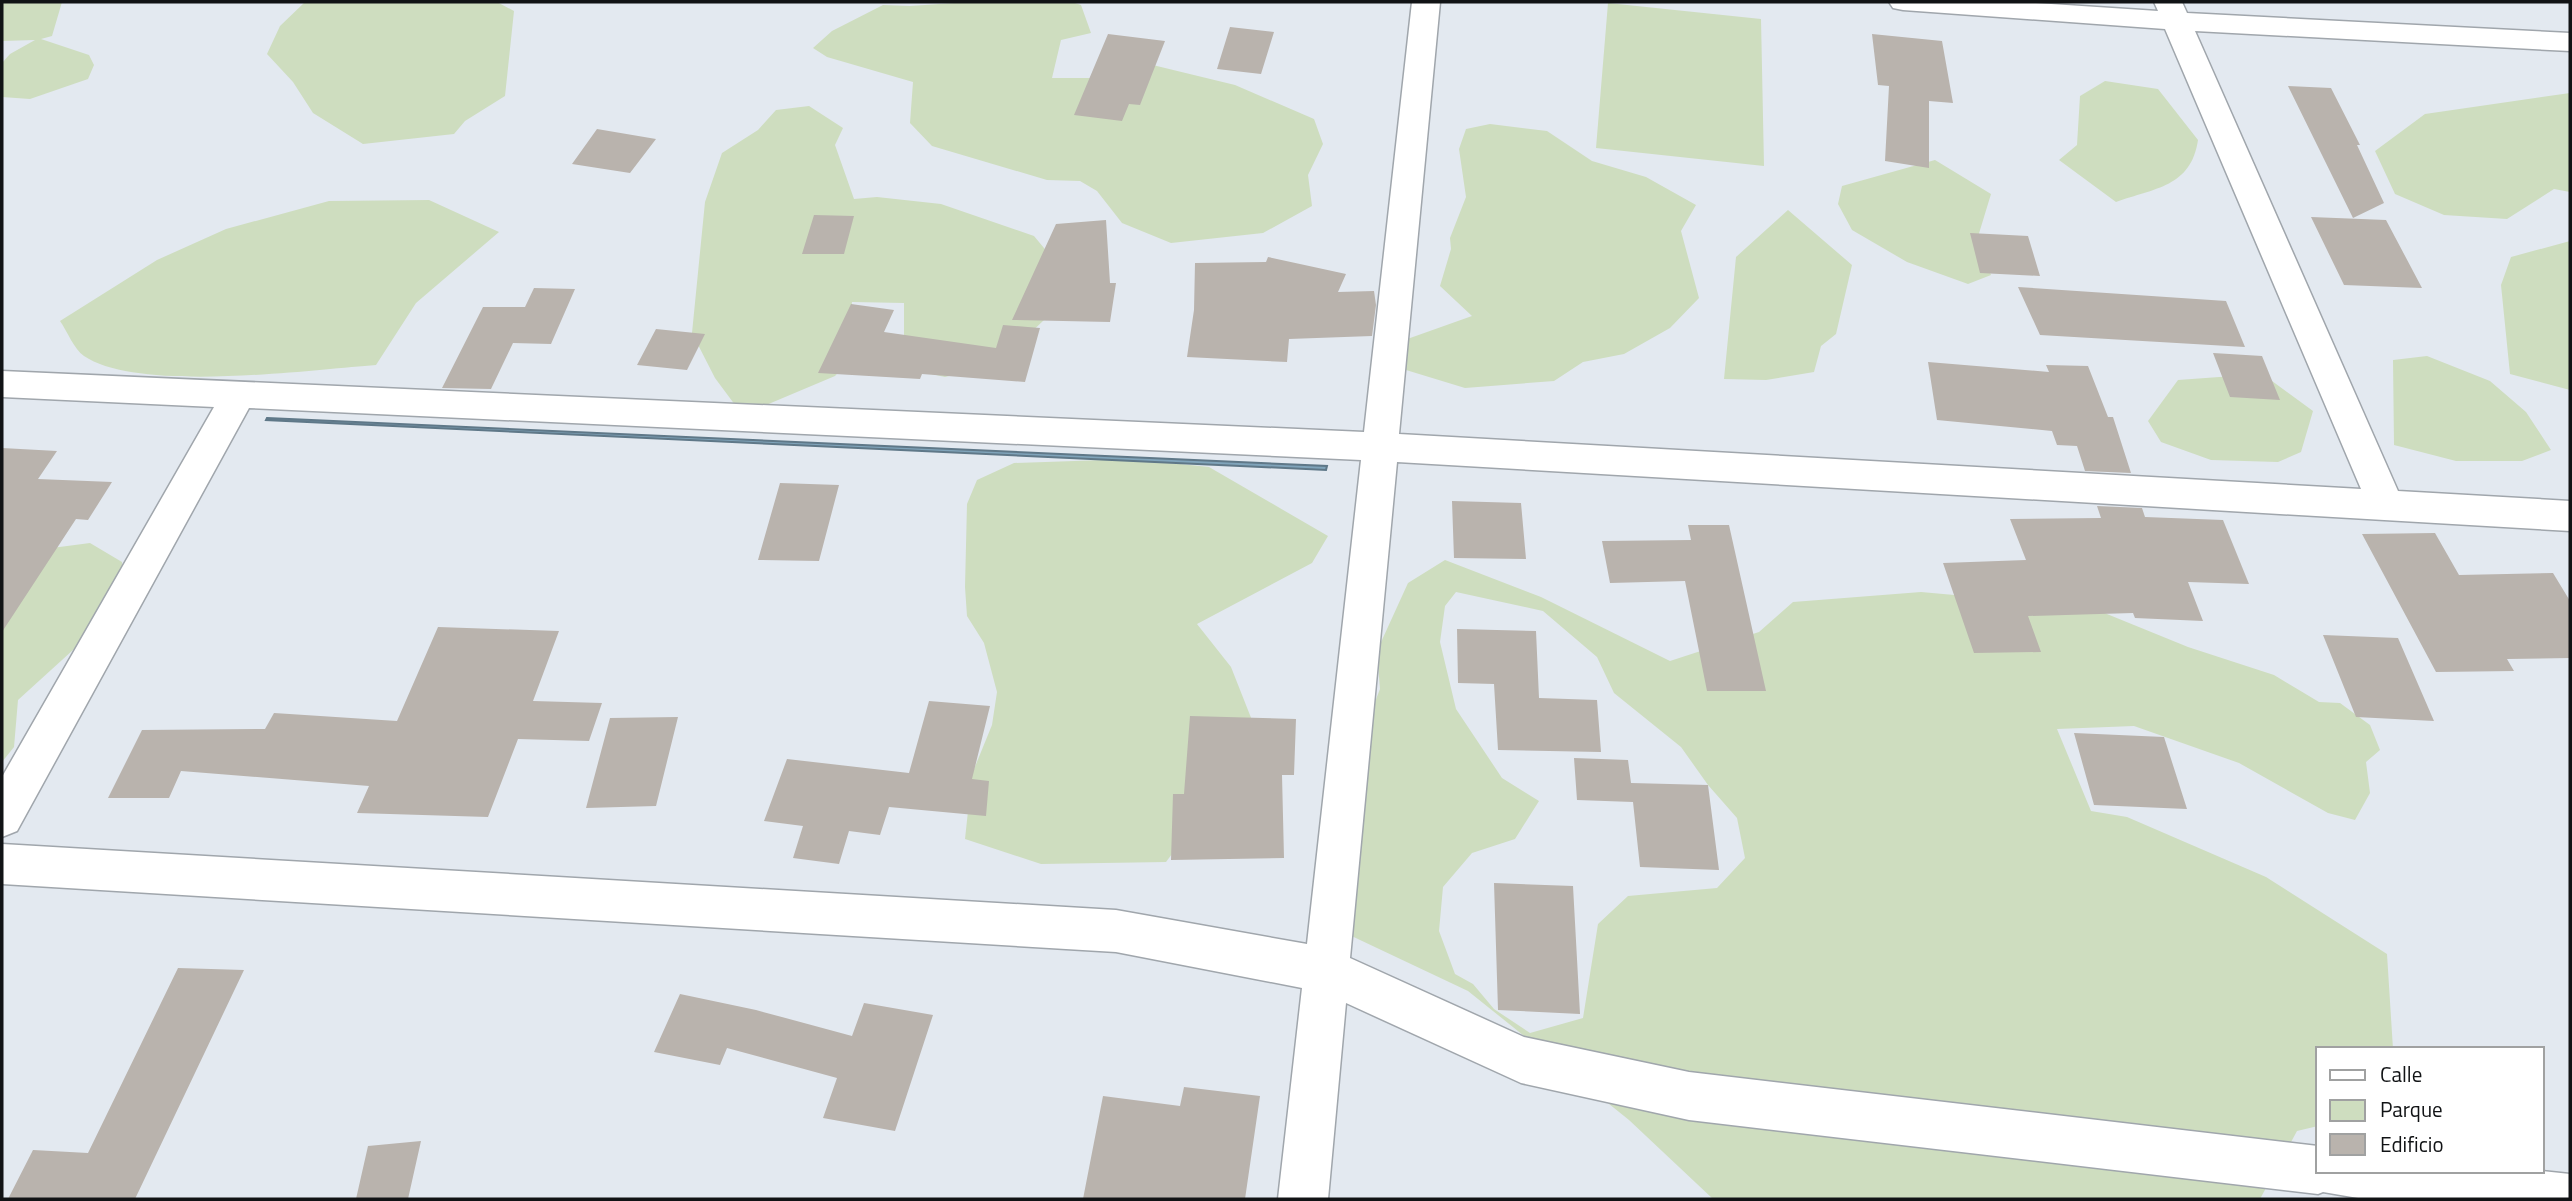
<svg xmlns="http://www.w3.org/2000/svg" width="2572" height="1201" viewBox="0 0 2572 1201" font-family="'Titillium Web',sans-serif">
	<style>
		.green { fill: #ceddbf; fill-rule: evenodd }
		.water { fill: #80a4ba; stroke: #5f7888; stroke-width: 2 }
		.building { fill: #b9b3ad }
		.lines { fill: none; stroke-linecap: round; stroke-linejoin: round }
		.minor-casing { stroke: #a0a6ac; stroke-width: 3 }
		.minor { fill: #fff; fill-rule: evenodd }
	</style>
	<rect width="100%" height="100%" fill="#e3e9f0"/>
	<path class="green" d="M 2,2 L 62,2 L 52,36 L 41,39 L 89,55 L 94,65 L 88,79 L 30,99 L 2,97 L 2,63 L 10,54 L 35,40 L 2,41 Z
		M 305,2 L 497,2 L 514,11 L 505,96 L 465,121 L 454,134 L 363,144 L 313,113 L 293,82 L 267,54 L 280,26 Z
		M 969,2 L 1072,2 L 1081,5 L 1091,33 L 1061,40 L 1052,78 L 1091,78 L 1128,59 L 1235,85 L 1314,119 L 1323,144 L 1308,175 L 1312,206 L 1263,233 L 1171,243 L 1122,223 L 1097,191 L 1080,181 L 1047,180 L 932,146 L 910,123 L 913,82 L 827,57 L 813,48 L 832,31 L 883,5 L 910,6 Z
		M 1608,3 L 1761,19 L 1764,166 L 1596,148 Z
		M 2105,81 L 2158,89 L 2198,140 C 2191,187 2155,188 2116,202 L 2059,160 L 2077,145 L 2080,96 Z
		M 2570,93 L 2570,192 L 2554,189 L 2507,219 L 2444,215 L 2395,194 L 2375,151 L 2425,114 Z
		M 809,106 L 843,128 L 835,145 L 854,199 L 877,197 L 941,204 L 1034,236 L 1054,260 L 1044,320 L 998,364 L 945,377 L 904,368 L 904,303 L 852,302 L 847,363 L 835,376 L 759,408 L 738,409 L 715,378 L 692,333 L 705,202 L 722,153 L 758,130 L 776,110 Z
		M 1490,124 L 1547,131 L 1592,161 L 1646,177 L 1696,205 L 1681,231 L 1699,298 L 1670,328 L 1624,354 L 1583,362 L 1554,381 L 1465,388 L 1406,370 L 1382,348 L 1472,316 L 1440,286 L 1451,249 L 1450,238 L 1466,197 L 1459,149 L 1466,129 Z
		M 1935,160 L 1991,194 L 1977,240 L 1991,275 L 1968,284 L 1907,262 L 1852,230 L 1838,204 L 1842,186 Z
		M 429,200 L 499,232 L 416,303 L 376,365 C 308,370 139,393 84,356 C 74,349 67,331 60,321 L 157,260 L 226,229 L 329,201 Z
		M 1788,210 L 1852,265 L 1836,334 L 1821,346 L 1814,372 L 1766,380 L 1724,379 L 1736,257 Z
		M 2570,241 L 2570,390 L 2510,374 L 2501,285 L 2511,257 Z
		M 2427,356 L 2490,381 L 2526,412 L 2551,450 L 2522,461 L 2456,461 L 2394,445 L 2393,360 Z
		M 2233,376 L 2272,381 L 2313,411 L 2301,452 L 2278,462 L 2211,460 L 2161,442 L 2148,421 L 2178,380 Z
		M 1133,459 L 1209,467 L 1328,536 L 1312,563 L 1197,624 L 1231,667 L 1259,738 L 1166,862 L 1041,864 L 965,839 L 972,774 L 992,725 L 997,692 L 984,643 L 967,616 L 965,587 L 967,504 L 977,480 L 1014,463 Z
		M 90,543 L 122,562 L 125,592 L 84,640 L 18,700 L 14,747 L 2,762 L 2,549 L 29,551 Z
		M 1445,560 L 1541,597 L 1670,661 L 1759,632 L 1793,602 L 1921,592 L 2032,602 L 2075,601 L 2188,647 L 2274,675 L 2319,702 L 2340,703 L 2370,725 L 2380,750 L 2366,762 L 2370,793 L 2355,820 L 2328,813 L 2239,763 L 2134,726 L 2057,729 L 2091,811 L 2127,817 L 2266,877 L 2387,954 L 2393,1049 L 2318,1049 L 2318,1126 L 2297,1131 L 2260,1199 L 1713,1199 L 1629,1120 L 1468,991 L 1341,931 L 1333,810 L 1380,689 L 1377,651 L 1408,583 ZM 1456,592 L 1543,611 L 1597,657 L 1614,693 L 1681,747 L 1708,785 L 1737,818 L 1745,858 L 1717,888 L 1628,896 L 1598,924 L 1583,1018 L 1530,1033 L 1494,1009 L 1473,984 L 1455,974 L 1439,931 L 1443,887 L 1472,853 L 1515,839 L 1539,801 L 1502,778 L 1456,709 L 1440,642 L 1445,606 Z"/>
	<path class="water" d="M 267,418 L 1327,466 L 1326,470 L 266,420 Z"/>
	<path class="building" d="M 1230,27 L 1274,32 L 1261,74 L 1217,69 Z
		M 1108,34 L 1165,41 L 1140,105 L 1129,104 L 1122,121 L 1074,115 Z
		M 1872,34 L 1942,41 L 1953,103 L 1929,101 L 1929,168 L 1885,161 L 1889,86 L 1878,85 Z
		M 2288,86 L 2331,88 L 2360,145 L 2357,145 L 2384,203 L 2353,218 Z
		M 597,129 L 656,139 L 630,173 L 572,164 Z
		M 814,215 L 854,216 L 844,254 L 802,254 Z
		M 2311,217 L 2386,220 L 2422,288 L 2344,285 Z
		M 1106,220 L 1110,283 L 1116,283 L 1110,322 L 1012,320 L 1056,224 Z
		M 1970,233 L 2028,236 L 2040,276 L 1980,273 Z
		M 1268,257 L 1346,274 L 1338,292 L 1374,291 L 1376,305 L 1372,336 L 1289,339 L 1287,362 L 1187,357 L 1194,310 L 1195,263 L 1266,262 Z
		M 2018,287 L 2226,301 L 2245,347 L 2040,335 Z
		M 534,288 L 575,289 L 551,344 L 513,343 L 491,389 L 442,388 L 483,307 L 525,307 Z
		M 851,304 L 894,310 L 884,332 L 996,348 L 1003,325 L 1040,328 L 1025,382 L 922,374 L 920,379 L 818,373 Z
		M 656,329 L 705,334 L 687,370 L 637,365 Z
		M 2213,353 L 2262,356 L 2280,400 L 2230,397 Z
		M 1928,362 L 2049,372 L 2046,365 L 2088,366 L 2108,417 L 2113,417 L 2131,473 L 2085,471 L 2077,446 L 2057,445 L 2052,431 L 1937,420 Z
		M 2,448 L 57,451 L 38,479 L 112,482 L 88,520 L 76,519 L 2,632 Z
		M 780,483 L 839,485 L 819,561 L 758,560 Z
		M 1452,501 L 1521,503 L 1526,559 L 1454,558 Z
		M 2097,506 L 2142,508 L 2145,517 L 2223,520 L 2249,584 L 2188,582 L 2203,621 L 2135,618 L 2133,613 L 2028,616 L 2041,652 L 1974,653 L 1943,563 L 2026,560 L 2010,519 L 2101,518 Z
		M 1688,525 L 1729,525 L 1766,691 L 1707,691 L 1685,581 L 1610,583 L 1602,541 L 1691,540 Z
		M 2435,533 L 2459,575 L 2553,573 L 2570,601 L 2570,658 L 2507,659 L 2514,671 L 2436,672 L 2362,534 Z
		M 438,627 L 559,631 L 533,701 L 602,703 L 589,741 L 518,739 L 488,817 L 357,813 L 369,786 L 181,771 L 169,798 L 108,798 L 142,730 L 265,729 L 274,713 L 397,721 Z
		M 1457,629 L 1536,631 L 1539,698 L 1597,700 L 1601,752 L 1498,750 L 1494,684 L 1458,683 Z
		M 2323,635 L 2398,638 L 2434,721 L 2356,717 Z
		M 929,701 L 990,706 L 972,779 L 989,781 L 986,816 L 889,807 L 880,835 L 849,831 L 839,864 L 793,858 L 803,826 L 764,821 L 787,759 L 909,773 Z
		M 1190,716 L 1296,719 L 1294,775 L 1282,775 L 1284,858 L 1171,860 L 1173,794 L 1184,794 Z
		M 678,717 L 656,806 L 586,808 L 610,718 Z
		M 2074,733 L 2164,737 L 2187,809 L 2094,805 Z
		M 1574,758 L 1628,760 L 1631,783 L 1708,785 L 1719,870 L 1640,867 L 1633,802 L 1577,800 Z
		M 1494,883 L 1573,886 L 1580,1014 L 1498,1010 Z
		M 178,968 L 244,970 L 135,1199 L 8,1199 L 33,1150 L 88,1153 Z
		M 680,994 L 756,1010 L 852,1036 L 864,1003 L 933,1015 L 895,1131 L 823,1118 L 837,1078 L 727,1048 L 720,1065 L 654,1052 Z
		M 1184,1087 L 1260,1096 L 1245,1199 L 1083,1199 L 1103,1096 L 1180,1106 Z
		M 421,1141 L 408,1199 L 356,1199 L 368,1146 Z"/>
	<g class="lines">
		<g class="minor-casing">
			<path id="minor" d="M 1412,2 L 1440,2 L 1399,434 L 2361,489 L 2165,29 L 1903,10 L 1893,8 L 1889,2 L 2022,2 L 2158,11 L 2154,2 L 2182,2 L 2187,13 L 2570,33 L 2570,51 L 2195,31 L 2398,491 L 2570,501 L 2570,531 L 1397,462 L 1350,958 L 1524,1037 L 1689,1072 L 2318,1146 L 2318,1171 L 2542,1171 L 2570,1174 L 2570,1199 L 2364,1199 L 2323,1192 L 2318,1194 L 1689,1120 L 1521,1083 L 1346,1003 L 1328,1199 L 1278,1199 L 1302,988 L 1116,952 L 2,884 L 2,844 L 1116,910 L 1307,944 L 1361,460 L 249,408 L 17,831 L 2,837 L 2,777 L 214,407 L 2,397 L 2,371 L 1364,432 Z"/>
		</g>
		<use href="#minor" class="minor"/>
	</g>
	<rect width="2572" height="1201" fill="none" stroke="#111315" stroke-width="7"/>
	<rect x="2316" y="1047" width="228" height="126" fill="#ffffff" stroke="#a0a1a1" stroke-width="2"/>
	<rect x="2330" y="1070" width="35" height="10" fill="#ffffff" stroke="#a0a1a1" stroke-width="2"/>
	<text x="2380" y="1082" font-size="21" fill="#111315">Calle</text>
	<rect x="2330" y="1100" width="35" height="21" fill="#ceddbf" stroke="#a0a1a1" stroke-width="2"/>
	<text x="2380" y="1117" font-size="21" fill="#111315">Parque</text>
	<rect x="2330" y="1134" width="35" height="21" fill="#b9b3ad" stroke="#a0a1a1" stroke-width="2"/>
	<text x="2380" y="1152" font-size="21" fill="#111315">Edificio</text>
</svg>
